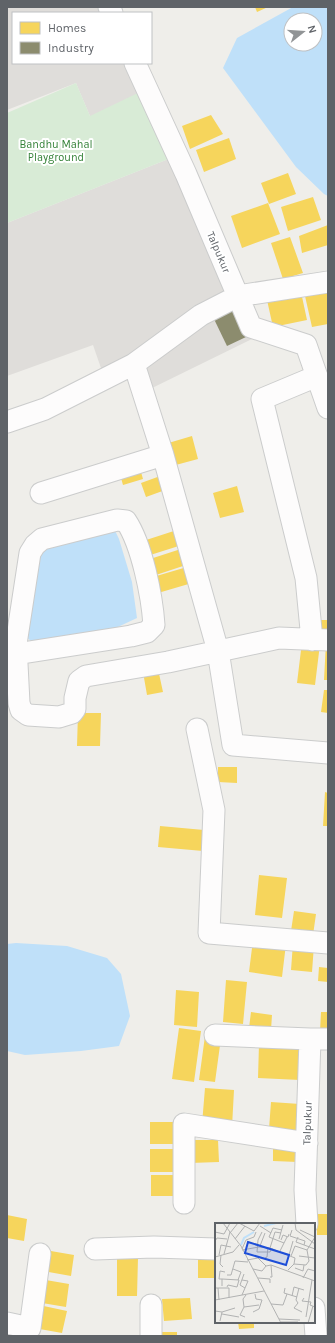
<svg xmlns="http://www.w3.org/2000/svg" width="335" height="1343" viewBox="0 0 335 1343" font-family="Karla,sans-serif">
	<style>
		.industrial { fill: #dfddda }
		.green { fill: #d8ebd6 }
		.water { fill: #bfe0f9; fill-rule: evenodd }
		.homes { fill: #f6d55c }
		.industry { fill: #8c8c6e }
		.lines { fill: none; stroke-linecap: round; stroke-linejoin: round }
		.minor-casing { stroke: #cbcccc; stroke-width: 23 }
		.minor { stroke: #fdfcfc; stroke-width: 21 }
		.labels { text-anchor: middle; stroke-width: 4; stroke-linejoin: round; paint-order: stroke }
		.park-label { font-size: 11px; fill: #348238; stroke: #fff }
		.street-label { font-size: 11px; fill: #5f6368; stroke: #fff }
		.inset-river { fill: none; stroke: #bfe0f9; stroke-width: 2 }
		.inset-road { fill: none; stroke: #b1b2b2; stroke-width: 1 }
		.view { fill: #1d4ed8; fill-opacity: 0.15; stroke: #1d4ed8; stroke-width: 2 }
		.inset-edge { fill: none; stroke: #5f6368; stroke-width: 2 }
	</style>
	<rect width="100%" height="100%" fill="#efeeea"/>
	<path class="industrial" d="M 7,7 L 103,7 L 106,13 L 13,13 L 13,63 L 128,63 L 252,339 L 146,391 L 136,357 L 102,371 L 93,345 L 7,376 L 7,223 L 171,158 L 90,116 L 76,83 L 7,110 Z"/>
	<path class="green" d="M 76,83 L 90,116 L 140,92 L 171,158 L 7,223 L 7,113 Z"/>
	<path class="water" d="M 293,7 L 328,7 L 328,196 L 324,194 L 296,167 L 223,68 L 237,38 ZM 291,20 L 315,20 L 315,44 L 291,44 Z
		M 109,518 L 119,539 L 132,582 L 137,618 L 105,633 L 37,646 L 19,631 L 40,535 Z
		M 16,943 L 67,946 L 107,958 L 121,974 L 130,1016 L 119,1046 L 81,1051 L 25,1055 L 7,1051 L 7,944 Z"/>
	<path class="homes" d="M 255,7 L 268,7 L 257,12 Z
		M 211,115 L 223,134 L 190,149 L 182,126 Z
		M 229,138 L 236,159 L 204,172 L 196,150 Z
		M 288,173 L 296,194 L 269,204 L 261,183 Z
		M 313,197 L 321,220 L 288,231 L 281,207 Z
		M 268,203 L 280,234 L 242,248 L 231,216 Z
		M 328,225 L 328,245 L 302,253 L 299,236 Z
		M 290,237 L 303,273 L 283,279 L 271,243 Z
		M 328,291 L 328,324 L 312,327 L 305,296 Z
		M 301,292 L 307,320 L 273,327 L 267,300 Z
		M 192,436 L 198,459 L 172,466 L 165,444 Z
		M 139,465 L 143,479 L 123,485 L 119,471 Z
		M 163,475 L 168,489 L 146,497 L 141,483 Z
		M 237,486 L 244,512 L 220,518 L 213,493 Z
		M 180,529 L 185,544 L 144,557 L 140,542 Z
		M 187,547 L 192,563 L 156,575 L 150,559 Z
		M 187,567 L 192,583 L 158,593 L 153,577 Z
		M 317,620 L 328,620 L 328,637 L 318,637 Z
		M 302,642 L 320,644 L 315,685 L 297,683 Z
		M 326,642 L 328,642 L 328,680 L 324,680 Z
		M 158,669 L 163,692 L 147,695 L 143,672 Z
		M 324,690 L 328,690 L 328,713 L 321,712 Z
		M 78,713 L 101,713 L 100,746 L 77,746 Z
		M 218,767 L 237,767 L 237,783 L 218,782 Z
		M 325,792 L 328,793 L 328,826 L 323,826 Z
		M 160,826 L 204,830 L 203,851 L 158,847 Z
		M 259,875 L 287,878 L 282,918 L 255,915 Z
		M 294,911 L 316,914 L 313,935 L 291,931 Z
		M 253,940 L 286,944 L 282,977 L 249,972 Z
		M 293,943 L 314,945 L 312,972 L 291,970 Z
		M 319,967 L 328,968 L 328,982 L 318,981 Z
		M 226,980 L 247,982 L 243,1024 L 223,1022 Z
		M 176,990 L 199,992 L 197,1027 L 174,1025 Z
		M 251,1012 L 272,1015 L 271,1030 L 249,1028 Z
		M 321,1012 L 328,1012 L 328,1032 L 320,1032 Z
		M 179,1028 L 201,1031 L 194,1082 L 172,1079 Z
		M 205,1036 L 221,1038 L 215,1082 L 199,1080 Z
		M 259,1044 L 301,1046 L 300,1080 L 258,1078 Z
		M 205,1088 L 234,1090 L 232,1127 L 202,1124 Z
		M 271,1102 L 300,1104 L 298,1131 L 269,1129 Z
		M 150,1122 L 178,1122 L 178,1144 L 150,1144 Z
		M 189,1140 L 218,1140 L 219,1162 L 190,1163 Z
		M 273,1147 L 298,1147 L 298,1162 L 273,1161 Z
		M 150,1149 L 181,1149 L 181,1172 L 150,1172 Z
		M 151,1175 L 181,1175 L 181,1196 L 151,1196 Z
		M 317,1214 L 328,1214 L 328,1235 L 317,1235 Z
		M 7,1215 L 27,1219 L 24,1241 L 7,1238 Z
		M 45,1250 L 74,1255 L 71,1276 L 43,1271 Z
		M 198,1252 L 214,1252 L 214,1278 L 198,1278 Z
		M 117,1258 L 138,1258 L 137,1296 L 117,1296 Z
		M 40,1279 L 69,1284 L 66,1307 L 36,1302 Z
		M 190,1298 L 192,1319 L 164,1321 L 162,1299 Z
		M 39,1305 L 67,1311 L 62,1333 L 34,1328 Z
		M 238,1322 L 254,1322 L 254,1328 L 239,1329 Z
		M 158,1332 L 177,1332 L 177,1336 L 158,1336 Z"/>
	<path class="industry" d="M 232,307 L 246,337 L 227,346 L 213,317 Z"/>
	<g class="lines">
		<g class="minor-casing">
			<path id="minor" d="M 109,7 L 112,13
				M 135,63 L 186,174 L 251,327 L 306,345 L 328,408
				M 328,282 L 238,296 L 201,315 L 134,364 L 163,455 L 218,651 L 233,745 L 328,753
				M 7,422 L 45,409 L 134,364
				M 41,493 L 163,455
				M 312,640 L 306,578 L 262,399 L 317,376
				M 16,654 L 131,636 L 147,632 L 154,625 C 152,596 142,545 126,521 L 117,520 L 42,539 L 35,545 L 30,553 L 16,644 L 19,703 L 21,710 L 28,715 L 59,717 L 72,713 L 75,709 L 75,698 L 79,681 L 86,676 L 168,662 L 279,638 L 328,640
				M 197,729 L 214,810 L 209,933 L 328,943
				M 215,1035 L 310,1039
				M 184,1203 L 184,1124 L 307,1143
				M 307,1224 L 305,1190 L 310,1039 L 328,1039
				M 95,1249 L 154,1247 L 216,1249
				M 314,1308 L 316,1336
				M 7,1323 L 30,1328 L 40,1254
				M 151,1336 L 151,1305"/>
		</g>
		<use href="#minor" class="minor"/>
	</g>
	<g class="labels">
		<g class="park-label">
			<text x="56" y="148">Bandhu Mahal<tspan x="56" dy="13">Playground</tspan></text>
		</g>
		<g class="street-label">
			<text transform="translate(219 252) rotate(67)" y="4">Talpukur</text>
			<text transform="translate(307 1123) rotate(-88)" y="4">Talpukur</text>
		</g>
	</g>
	<g transform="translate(215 1223)">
		<rect width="100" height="100" fill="#efeeea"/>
		<path class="inset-river" d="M 49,3 L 61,0M 26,22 L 29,15 L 39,9"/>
		<path class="inset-road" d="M 8,0 L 26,23 L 66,100M 24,0 L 39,8 L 45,0M 80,0 L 81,7 L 100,21M 45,3 L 56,10M 67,7 L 58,5 L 54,14 L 69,20M 77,7 L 75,13 L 90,18 L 89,22M 0,9 L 9,11 L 15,0M 47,9 L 43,17 L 42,29 L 55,29 L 57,25M 15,10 L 23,0M 83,14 L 81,19 L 100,26M 20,16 L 30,3M 64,16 L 68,2M 66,17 L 68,12 L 73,14 L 74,11M 0,18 L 2,15 L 12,16M 45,23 L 50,10M 55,25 L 60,9 L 66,10M 27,26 L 31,17 L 39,14 L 41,9M 27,27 L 44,24 L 55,25 L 80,35 L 79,41M 65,28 L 72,14M 9,31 L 15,9M 4,32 L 6,22 L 16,24M 6,32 L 5,41 L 8,44M 74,32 L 78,18M 76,33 L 80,23 L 92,27M 84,33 L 100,35M 50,35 L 52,34 L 53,24M 32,37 L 43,35 L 51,43M 0,42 L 0,34 L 18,29 L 24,22M 80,45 L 88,48 L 89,42M 18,46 L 26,49 L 23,57M 38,46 L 47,48 L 51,43 L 56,42 L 100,58M 73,47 L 79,41 L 91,42 L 94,38 L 92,27 L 100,14 L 85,7M 29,51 L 25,62 L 30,65M 12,52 L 16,52 L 20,38 L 33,39M 55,54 L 57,54 L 56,42M 43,55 L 55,56 L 55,60M 88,55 L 93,46 L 100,48M 7,56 L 4,56 L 5,48 L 10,49M 7,63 L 7,56 L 24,57 L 22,64 L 13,62 L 12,64M 0,65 L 14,65 L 14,75M 3,65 L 4,77M 70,65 L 69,70 L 82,74M 84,65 L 81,77 L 83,80 L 79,85 L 87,89M 27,72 L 33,58 L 27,57M 31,72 L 28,76 L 29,84 L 44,82M 77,73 L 79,64 L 89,67M 89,75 L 87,78 L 96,79 L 95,82 L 100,84M 0,77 L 49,68M 56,81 L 68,82 L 72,71M 29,84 L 25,92 L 30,94M 0,88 L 7,89 L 5,98M 7,89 L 20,85M 38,89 L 44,86 L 47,77 L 41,76 L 40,71M 7,91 L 24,94M 91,94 L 97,57M 64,96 L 85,97M 66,99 L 83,99M 93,100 L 98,83"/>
		<path class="view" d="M 33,19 L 74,32 L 71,42 L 30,30 Z"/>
		<rect width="100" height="100" class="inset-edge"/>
	</g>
	<rect width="335" height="1343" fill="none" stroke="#5f6368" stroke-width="16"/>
	<rect x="12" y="12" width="140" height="52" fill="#ffffff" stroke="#bfc1c3"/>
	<rect x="20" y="22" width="20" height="12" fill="#f6d55c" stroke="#bfc1c3"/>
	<text x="48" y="32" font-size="12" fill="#5f6368">Homes</text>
	<rect x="20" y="42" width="20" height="12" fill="#8c8c6e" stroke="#bfc1c3"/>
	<text x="48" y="52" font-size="12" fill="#5f6368">Industry</text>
	<g transform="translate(303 32) rotate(73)"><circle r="19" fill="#ffffff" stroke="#bfc1c3"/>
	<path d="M0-3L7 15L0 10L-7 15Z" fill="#919496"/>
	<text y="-6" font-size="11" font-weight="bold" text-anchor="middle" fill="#5f6368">N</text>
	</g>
</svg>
